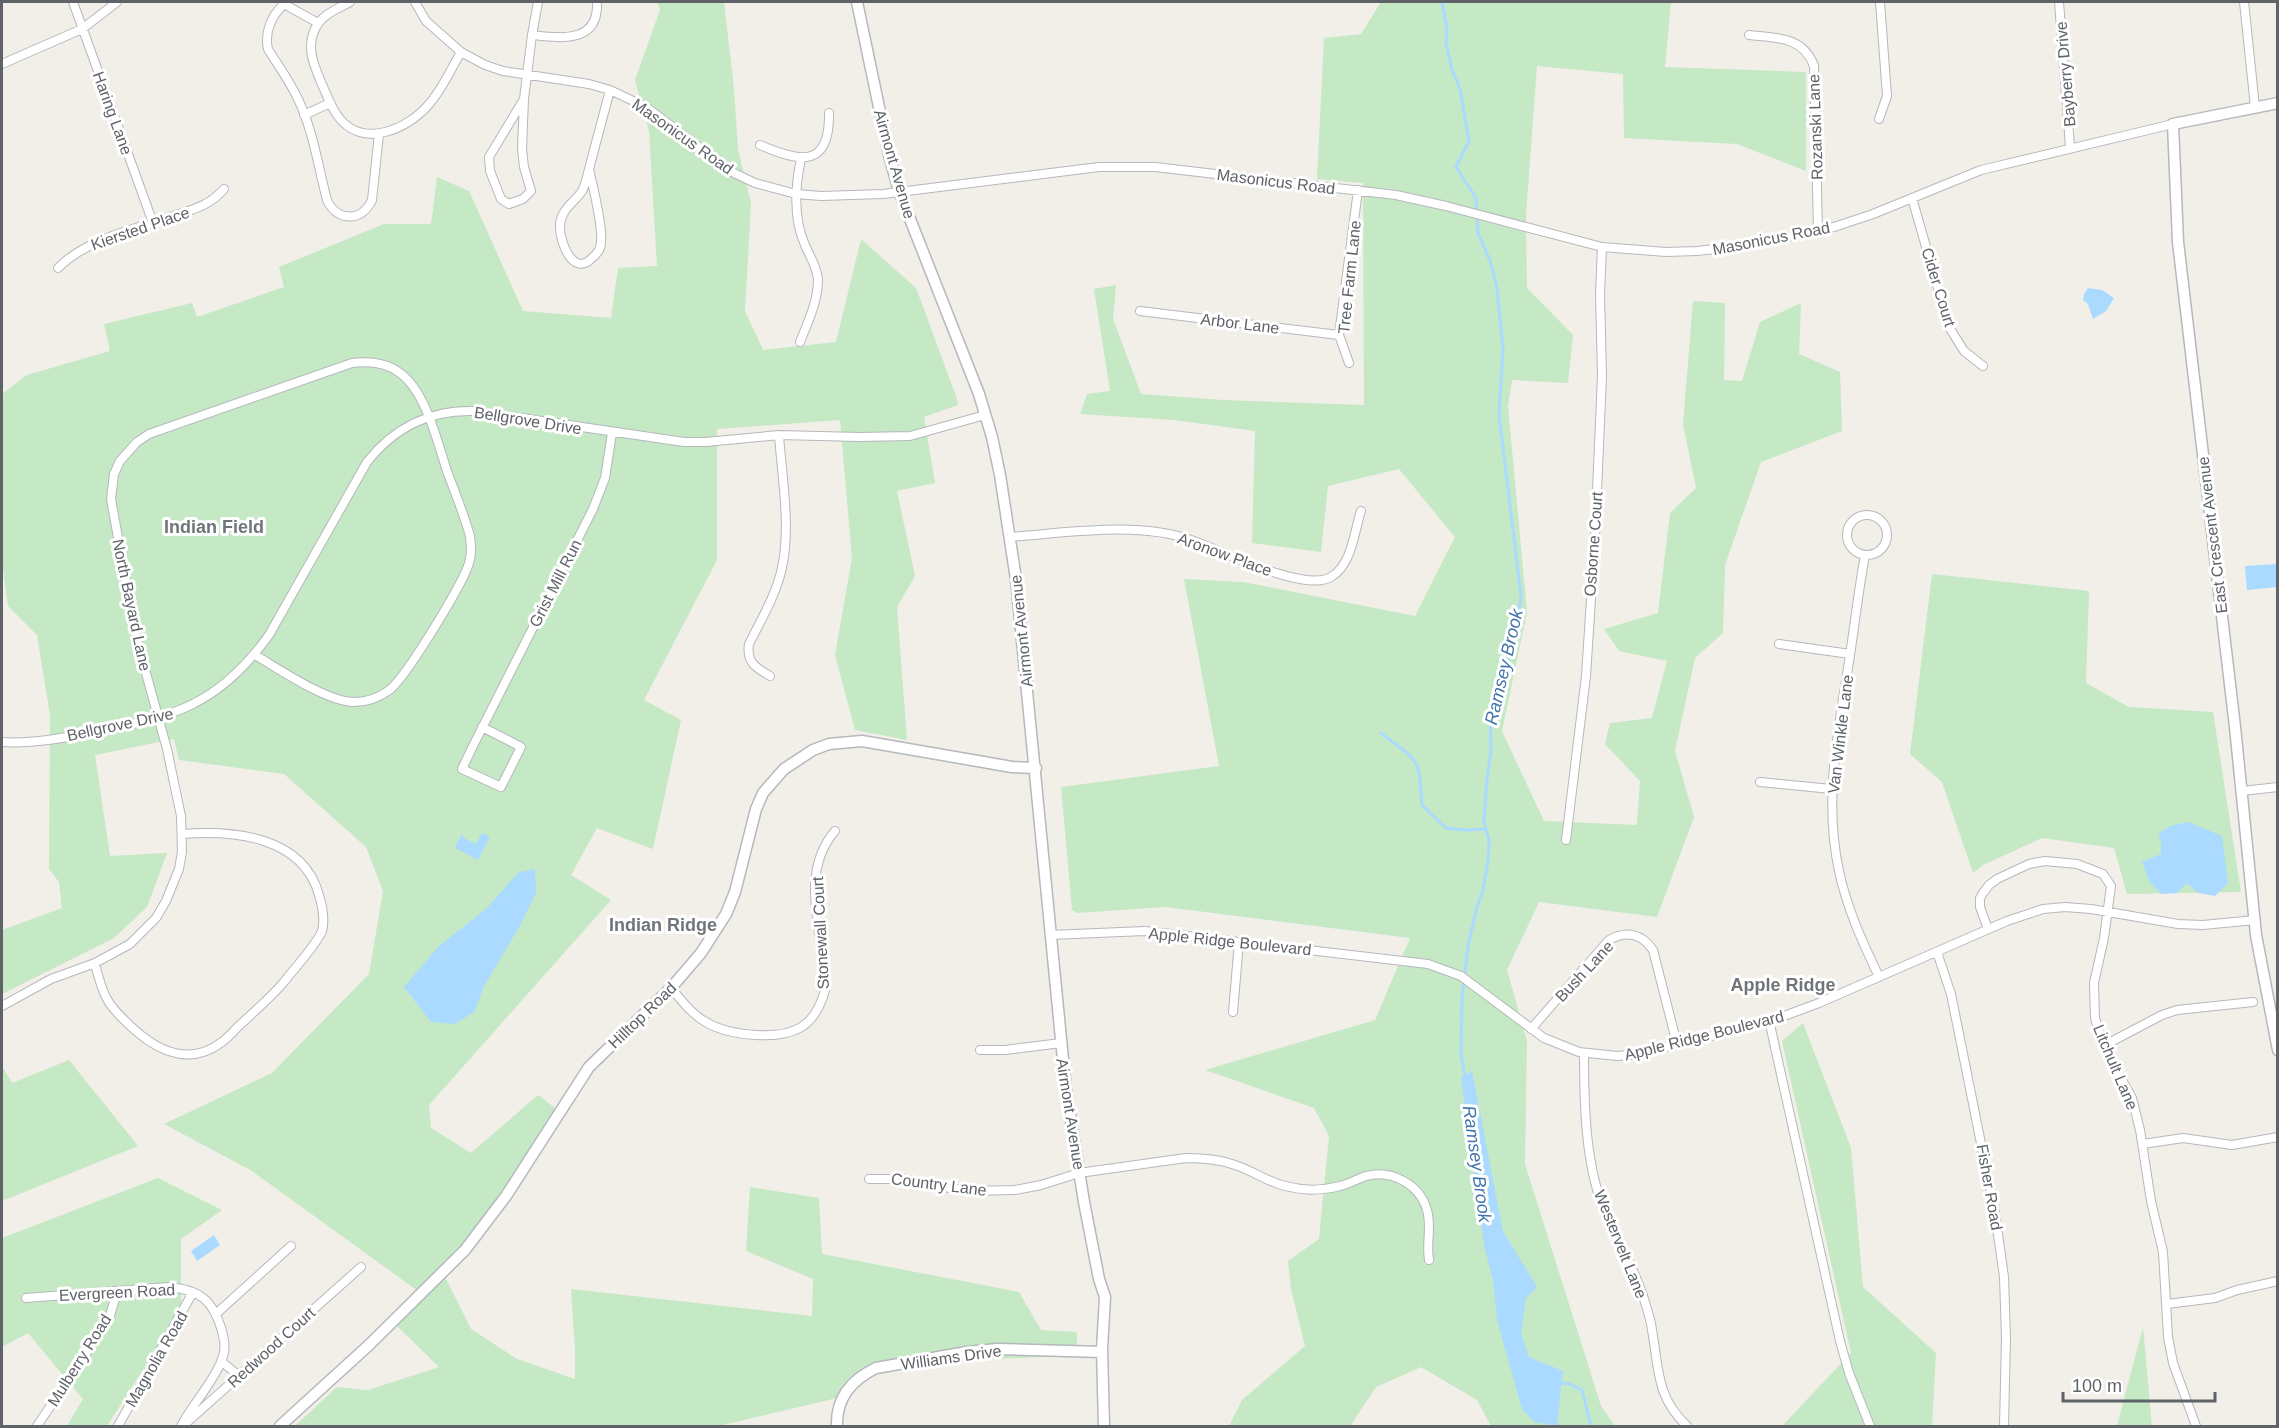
<svg xmlns="http://www.w3.org/2000/svg" width="2279" height="1428" viewBox="0 0 2279 1428" font-family="Helvetica,sans-serif">
	<style>
		.green { fill: #c5e8c5 }
		.water { fill: #aadaff }
		.lines { fill: none; stroke-linecap: round; stroke-linejoin: round }
		.stream { stroke: #aadaff; stroke-width: 3 }
		.minor-casing { stroke: #b5b8bc; stroke-width: 10 }
		.tertiary-casing { stroke: #b5b8bc; stroke-width: 13 }
		.minor { stroke: #fff; stroke-width: 8 }
		.tertiary { stroke: #fff; stroke-width: 10 }
		.labels { text-anchor: middle; stroke-width: 6; stroke-linejoin: round; paint-order: stroke }
		.street-label { font-size: 16px; fill: #5f6368; stroke: #fff }
		.neighbourhood-label { font-size: 18px; font-weight: bold; fill: #70757a; stroke: #fff }
		.water-label { font-size: 18px; font-style: italic; fill: #4174aa; stroke: #fff }
	</style>
	<rect width="100%" height="100%" fill="#f1efe8"/>
	<path class="green" d="M 657,2 L 724,2 L 734,89 L 738,150 L 751,203 L 745,311 L 763,350 L 836,342 L 861,239 L 916,288 L 956,396 L 958,405 L 924,417 L 935,483 L 897,491 L 915,576 L 897,607 L 907,740 L 855,730 L 835,655 L 852,558 L 840,420 L 717,429 L 717,560 L 644,700 L 681,720 L 653,849 L 597,828 L 571,875 L 611,900 L 429,1105 L 431,1128 L 471,1153 L 538,1095 L 559,1111 L 443,1273 L 471,1329 L 517,1359 L 575,1379 L 575,1349 L 571,1289 L 812,1316 L 813,1279 L 746,1251 L 750,1187 L 819,1198 L 822,1254 L 1019,1292 L 1041,1330 L 1077,1332 L 1077,1355 L 883,1365 L 837,1398 L 719,1426 L 295,1426 L 337,1387 L 368,1390 L 439,1367 L 395,1324 L 422,1294 L 252,1171 L 164,1124 L 272,1073 L 369,974 L 383,891 L 366,847 L 284,774 L 179,760 L 174,739 L 95,755 L 110,856 L 167,853 L 147,907 L 114,938 L 2,994 L 2,930 L 62,908 L 59,882 L 49,869 L 50,715 L 37,635 L 8,606 L 2,562 L 2,394 L 27,375 L 110,351 L 104,324 L 192,303 L 197,317 L 284,287 L 279,267 L 384,224 L 431,224 L 437,177 L 469,191 L 523,311 L 611,318 L 618,268 L 657,266 L 649,131 L 635,80 L 660,10 Z
		M 1381,2 L 1671,2 L 1665,67 L 1806,72 L 1806,171 L 1737,144 L 1624,138 L 1623,74 L 1537,66 L 1526,215 L 1527,288 L 1573,335 L 1568,383 L 1512,380 L 1508,406 L 1527,612 L 1502,731 L 1544,821 L 1637,825 L 1640,781 L 1605,744 L 1610,723 L 1652,718 L 1667,661 L 1619,651 L 1604,629 L 1658,613 L 1670,513 L 1696,488 L 1683,424 L 1693,301 L 1725,303 L 1724,380 L 1742,381 L 1760,322 L 1801,303 L 1799,354 L 1840,372 L 1842,431 L 1761,462 L 1725,565 L 1723,633 L 1695,658 L 1675,751 L 1694,817 L 1657,917 L 1539,902 L 1507,970 L 1527,1041 L 1525,1164 L 1601,1406 L 1615,1426 L 1491,1426 L 1477,1400 L 1421,1367 L 1376,1387 L 1350,1426 L 1229,1426 L 1242,1400 L 1305,1346 L 1291,1289 L 1288,1261 L 1319,1239 L 1329,1136 L 1314,1108 L 1205,1070 L 1375,1020 L 1410,938 L 1166,907 L 1077,913 L 1072,910 L 1061,787 L 1219,766 L 1184,579 L 1243,582 L 1415,616 L 1455,537 L 1399,469 L 1328,486 L 1321,552 L 1252,543 L 1255,431 L 1174,420 L 1080,414 L 1087,394 L 1110,391 L 1094,289 L 1116,285 L 1113,319 L 1141,394 L 1223,400 L 1364,405 L 1363,183 L 1317,179 L 1324,38 L 1361,34 Z
		M 1932,574 L 2089,591 L 2086,683 L 2129,707 L 2213,712 L 2241,892 L 2127,894 L 2114,848 L 2042,838 L 1983,865 L 1973,873 L 1942,782 L 1910,754 Z
		M 1803,1023 L 1851,1148 L 1863,1287 L 1936,1353 L 1932,1426 L 1782,1426 L 1851,1353 L 1782,1041 Z
		M 69,1060 L 138,1146 L 2,1201 L 2,1066 L 12,1083 Z
		M 158,1178 L 222,1210 L 181,1239 L 181,1311 L 107,1426 L 67,1426 L 83,1399 L 28,1333 L 2,1347 L 2,1238 Z
		M 2143,1327 L 2152,1426 L 2117,1426 Z"/>
	<path class="water" d="M 2088,288 L 2102,290 L 2114,298 L 2106,311 L 2093,319 L 2088,304 L 2083,300 L 2084,294 Z
		M 2277,564 L 2277,587 L 2247,590 L 2245,566 Z
		M 2188,822 L 2222,836 L 2228,883 L 2215,896 L 2198,893 L 2187,883 L 2177,893 L 2161,894 L 2149,881 L 2142,862 L 2161,854 L 2161,841 L 2158,834 L 2170,826 Z
		M 482,833 L 490,837 L 478,860 L 455,848 L 462,834 L 464,838 L 476,844 Z
		M 535,869 L 536,893 L 522,922 L 483,988 L 475,1011 L 455,1024 L 431,1022 L 404,987 L 439,946 L 486,909 L 519,872 Z
		M 1472,1071 L 1503,1231 L 1537,1287 L 1526,1298 L 1521,1333 L 1529,1357 L 1563,1371 L 1557,1426 L 1534,1422 L 1522,1409 L 1497,1320 L 1493,1281 L 1484,1245 L 1461,1078 Z
		M 214,1235 L 220,1245 L 197,1261 L 191,1251 Z"/>
	<g class="lines">
		<path class="stream" d="M 1442,2 L 1447,30 L 1446,43 L 1452,70 L 1460,89 L 1469,141 L 1456,167 L 1476,198 L 1478,233 L 1491,263 L 1497,289 L 1503,349 L 1499,415 L 1521,596 L 1517,627 L 1506,669 L 1490,712 L 1491,751 L 1487,779 L 1484,821 L 1489,841 L 1488,861 L 1483,890 L 1477,907 L 1468,946 L 1462,998 L 1461,1054 L 1465,1077
			M 1381,733 C 1392,743 1410,751 1417,766 C 1421,774 1421,795 1422,805 L 1446,828 L 1465,830 L 1486,829
			M 1560,1383 L 1570,1384 L 1582,1390 L 1591,1426"/>
		<g class="minor-casing">
			<path id="minor" d="M 73,2 L 153,223
				M 350,2 C 337,9 321,15 315,29 C 306,48 314,65 321,82 C 326,93 330,105 337,115 C 361,150 408,130 430,103 C 443,88 451,69 461,52
				M 415,2 L 426,21 L 461,52 L 485,65 L 503,71 L 589,84 L 610,90 L 646,107 L 732,172 L 755,183 L 796,194 L 821,196 L 883,194 L 1099,167 L 1155,167 L 1396,195 L 1446,206 L 1602,247 L 1666,252 L 1697,251 L 1750,245 L 1834,227 L 1873,214 L 1981,170 L 2173,124
				M 538,2 L 532,35 C 560,38 599,44 597,2
				M 2059,2 L 2070,147
				M 2244,2 L 2255,107
				M 318,23 L 284,4 C 272,15 264,32 268,49 C 277,64 289,80 297,97 C 313,129 318,166 327,200 C 337,222 362,222 372,200 L 379,134
				M 1749,35 C 1776,38 1803,36 1814,66 L 1818,231
				M 2,64 L 82,29 L 117,2
				M 524,99 L 522,149 L 524,167 L 531,191 L 523,199 L 509,204 L 501,199 L 490,171 L 489,157 Z
				M 524,99 L 532,35
				M 304,115 L 330,103
				M 1879,119 L 1887,96 L 1880,2
				M 760,145 C 800,162 830,169 829,113
				M 589,169 C 593,187 603,225 601,242 C 601,248 597,254 592,258 C 573,278 559,241 560,225 C 561,209 574,203 582,191 C 586,184 587,176 589,169 Z
				M 589,169 L 610,90
				M 1912,198 L 1949,327 L 1964,351 L 1983,366
				M 58,268 C 89,237 135,230 176,215 C 195,209 210,205 224,189
				M 1140,311 L 1339,335
				M 800,342 C 808,322 818,301 818,280 C 817,266 810,257 805,245 C 793,218 795,187 801,159
				M 1349,363 L 1339,335 L 1358,190
				M1847 535a20 20 0 1 1 40 0a20 20 0 1 1-40 0Z
				M 1009,537 C 1066,533 1137,521 1191,540 C 1221,550 1304,593 1331,577 C 1352,565 1354,532 1361,511
				M 1865,555 C 1858,593 1854,631 1848,668 C 1837,737 1824,802 1839,871 C 1847,909 1863,943 1879,977
				M 1779,644 L 1850,654
				M 770,676 C 756,668 746,662 749,644 C 761,620 776,595 782,568 C 791,526 782,478 779,435
				M 482,727 L 521,747 L 501,787 L 462,769 L 473,746 L 593,509 L 605,478 L 612,433
				M 2,742 C 32,744 64,738 93,732 C 174,717 219,705 269,635 L 367,462 C 395,427 429,410 473,411 L 684,442 L 706,442 L 779,435 L 860,437 L 910,436 L 985,415
				M 1760,782 L 1831,789
				M 2242,791 L 2278,787
				M 1566,840 L 1586,676 L 1595,537 L 1602,376 L 1600,294 L 1602,247
				M 1988,929 L 1980,907 L 1980,898 L 1983,893 L 1989,885 L 1997,879 L 2029,864 L 2045,861 L 2077,864 L 2103,874 L 2111,886 L 2104,938 L 2094,983 L 2095,1018 L 2103,1046 L 2132,1098 L 2140,1130 L 2151,1201 L 2163,1252 L 2168,1337 L 2173,1363 L 2196,1426
				M 1050,935 L 1145,931 L 1428,964 L 1461,976 L 1544,1038 L 1579,1052 L 1617,1056 L 1638,1054 L 1744,1028 L 1784,1016 L 1819,1003 L 2007,921 L 2043,909 L 2065,907 L 2091,909 L 2178,924 L 2203,925 L 2255,920
				M 1937,952 L 1951,994 L 1995,1213 L 2004,1277 L 2006,1338 L 2004,1426
				M 95,963 C 103,999 109,1007 136,1031 C 161,1053 192,1065 222,1042 C 229,1037 235,1029 242,1023 C 256,1010 271,997 284,982 C 293,970 317,944 322,931 C 325,920 322,905 319,895 C 303,836 233,830 182,834
				M 671,988 C 681,1000 691,1013 704,1021 C 720,1031 738,1034 756,1035 C 793,1037 815,1028 825,990 C 826,938 796,876 835,831
				M 2,1006 L 51,979 L 95,963 L 130,944 L 156,918 L 166,901 L 179,869 L 182,852 L 181,816 L 167,749 L 136,637 L 111,499 L 114,474 L 120,461 L 137,442 L 149,434 L 352,363 C 369,361 386,362 400,373 C 426,392 437,441 447,471 C 455,493 464,514 470,536 C 471,545 472,554 469,563 C 464,582 404,681 388,691 C 378,698 366,702 354,702 C 327,702 279,669 255,655
				M 1233,1012 L 1239,942
				M 1769,1020 L 1840,1341 L 1849,1373 L 1870,1426
				M 1531,1029 L 1609,940 C 1627,930 1642,934 1653,950 L 1677,1044
				M 2103,1046 L 2162,1015 L 2177,1010 L 2253,1002
				M 980,1050 L 1005,1050 L 1061,1043
				M 1584,1053 C 1584,1101 1585,1162 1603,1207 C 1616,1238 1634,1267 1644,1299 C 1647,1309 1651,1320 1652,1330 C 1659,1369 1656,1397 1687,1426
				M 2143,1144 L 2183,1138 L 2232,1145 L 2278,1137
				M 869,1179 L 902,1179 L 966,1191 L 1015,1190 L 1041,1185 L 1079,1173 L 1186,1158 C 1203,1158 1219,1159 1235,1165 C 1254,1171 1270,1184 1290,1187 C 1306,1191 1324,1190 1340,1186 C 1349,1184 1357,1179 1366,1176 C 1392,1169 1420,1185 1427,1210 C 1432,1227 1426,1243 1429,1260
				M 26,1298 L 169,1287 C 200,1290 213,1300 222,1331 C 225,1343 226,1350 221,1362 C 212,1384 192,1405 181,1426
				M 2167,1304 L 2215,1298 L 2237,1290 L 2278,1281
				M 217,1313 L 291,1246
				M 221,1361 L 239,1376
				M 185,1424 L 361,1267
				M 37,1426 L 109,1319 L 117,1292
				M 118,1426 L 193,1292"/>
		</g>
		<g class="tertiary-casing">
			<path id="tertiary" d="M 857,2 L 889,155 L 899,191 L 979,394 L 992,437 L 1000,475 L 1016,579 L 1066,1090 L 1084,1202 L 1099,1279 L 1105,1297 L 1102,1349 L 1104,1426
				M 2278,103 L 2173,124 L 2178,242 L 2235,727 L 2256,935 L 2278,1050
				M 280,1426 L 369,1345 L 465,1250 L 506,1196 L 589,1067 L 671,988 L 701,953 L 726,914 L 735,892 L 756,809 L 763,793 L 784,769 L 813,750 L 829,744 L 862,741 L 1012,767 L 1036,768
				M 837,1426 C 836,1398 851,1380 876,1368 L 967,1352 L 997,1349 L 1102,1352"/>
		</g>
		<use href="#minor" class="minor"/>
		<use href="#tertiary" class="tertiary"/>
	</g>
	<g class="labels">
		<g class="street-label">
			<text transform="translate(2065 74) rotate(-95)" y="6">Bayberry Drive</text>
			<text transform="translate(113 113) rotate(70)" y="6">Haring Lane</text>
			<text transform="translate(1815 127) rotate(-92)" y="6">Rozanski Lane</text>
			<text transform="translate(683 136) rotate(35)" y="6">Masonicus Road</text>
			<text transform="translate(895 164) rotate(74)" y="6">Airmont Avenue</text>
			<text transform="translate(1276 181) rotate(7)" y="6">Masonicus Road</text>
			<text transform="translate(140 228) rotate(-19)" y="6">Kiersted Place</text>
			<text transform="translate(1771 238) rotate(-11)" y="6">Masonicus Road</text>
			<text transform="translate(1349 277) rotate(-84)" y="6">Tree Farm Lane</text>
			<text transform="translate(1939 287) rotate(73)" y="6">Cider Court</text>
			<text transform="translate(1240 323) rotate(7)" y="6">Arbor Lane</text>
			<text transform="translate(528 420) rotate(9)" y="6">Bellgrove Drive</text>
			<text transform="translate(2212 535) rotate(-97)" y="6">East Crescent Avenue</text>
			<text transform="translate(1593 544) rotate(-86)" y="6">Osborne Court</text>
			<text transform="translate(1225 554) rotate(20)" y="6">Aronow Place</text>
			<text transform="translate(555 583) rotate(-63)" y="6">Grist Mill Run</text>
			<text transform="translate(132 605) rotate(78)" y="6">North Bayard Lane</text>
			<text transform="translate(1021 631) rotate(-96)" y="6">Airmont Avenue</text>
			<text transform="translate(120 724) rotate(-12)" y="6">Bellgrove Drive</text>
			<text transform="translate(1840 734) rotate(-83)" y="6">Van Winkle Lane</text>
			<text transform="translate(820 933) rotate(-93)" y="6">Stonewall Court</text>
			<text transform="translate(1230 941) rotate(6)" y="6">Apple Ridge Boulevard</text>
			<text transform="translate(1584 971) rotate(-47)" y="6">Bush Lane</text>
			<text transform="translate(642 1015) rotate(-44)" y="6">Hilltop Road</text>
			<text transform="translate(1704 1035) rotate(-14)" y="6">Apple Ridge Boulevard</text>
			<text transform="translate(2116 1067) rotate(67)" y="6">Litchult Lane</text>
			<text transform="translate(1071 1114) rotate(81)" y="6">Airmont Avenue</text>
			<text transform="translate(939 1184) rotate(7)" y="6">Country Lane</text>
			<text transform="translate(1990 1187) rotate(80)" y="6">Fisher Road</text>
			<text transform="translate(1621 1244) rotate(68)" y="6">Westervelt Lane</text>
			<text transform="translate(117 1292) rotate(-3)" y="6">Evergreen Road</text>
			<text transform="translate(271 1347) rotate(-42)" y="6">Redwood Court</text>
			<text transform="translate(951 1357) rotate(-8)" y="6">Williams Drive</text>
			<text transform="translate(156 1359) rotate(-60)" y="6">Magnolia Road</text>
			<text transform="translate(79 1360) rotate(-58)" y="6">Mulberry Road</text>
		</g>
		<g class="neighbourhood-label">
			<text x="214" y="533">Indian Field</text>
			<text x="663" y="931">Indian Ridge</text>
			<text x="1783" y="991">Apple Ridge</text>
		</g>
		<g class="water-label">
			<text transform="translate(1504 667) rotate(-77)" y="6">Ramsey Brook</text>
			<text transform="translate(1477 1164) rotate(82)" y="6">Ramsey Brook</text>
		</g>
	</g>
	<rect width="2279" height="1428" fill="none" stroke="#5f6368" stroke-width="6"/>
	<path d="M2063 1392v9h152v-9" fill="none" stroke="#5f6368" stroke-width="3"/>
	<text x="2072" y="1392" font-size="18" fill="#5f6368" stroke="#ffffff" stroke-width="4.5" paint-order="stroke">100 m</text>
</svg>
